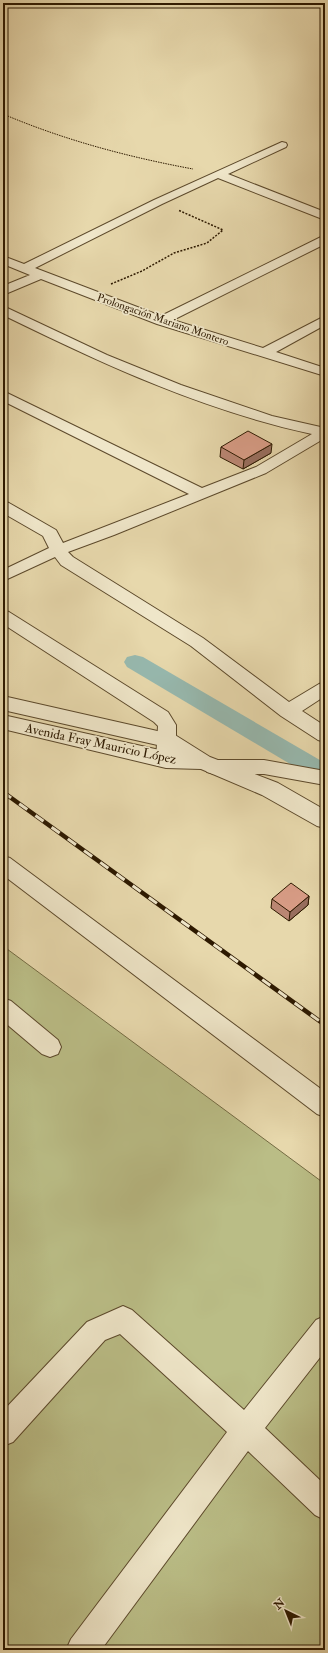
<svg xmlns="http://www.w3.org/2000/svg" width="328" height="1653" viewBox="0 0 328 1653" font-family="'IM FELL Double Pica',serif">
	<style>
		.green { fill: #babd86; stroke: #746b43 }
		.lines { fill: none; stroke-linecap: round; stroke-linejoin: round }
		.canal { fill: #97b9af; fill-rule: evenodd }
		.minor-casing { stroke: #5c492b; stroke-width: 2 }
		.tertiary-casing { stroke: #5c492b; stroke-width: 2 }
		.path-far1 { stroke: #2d1900; stroke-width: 1; stroke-dasharray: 1.5 1; stroke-linecap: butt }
		.path { stroke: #2d1900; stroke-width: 1.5; stroke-dasharray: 2 1.5; stroke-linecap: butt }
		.minor { fill: #efe6c9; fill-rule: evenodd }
		.tertiary { fill: #efe6c9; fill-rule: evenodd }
		.rail-casing { stroke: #2d1900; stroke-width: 4.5 }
		.rail { stroke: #efe6c9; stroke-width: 3; stroke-dasharray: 10; stroke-linecap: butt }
		.wall { fill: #bb8774; stroke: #2d1900 }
		.shaded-wall { fill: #986e5e; stroke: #2d1900 }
		.building { fill: #d99d87; stroke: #2d1900 }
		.labels { text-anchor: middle; stroke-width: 3.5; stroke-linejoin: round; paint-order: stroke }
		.far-street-label { font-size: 11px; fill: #2d1900; stroke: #efe6c9 }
		.street-label { font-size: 13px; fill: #2d1900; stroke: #efe6c9 }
	</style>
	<rect width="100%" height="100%" fill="#e7d8ac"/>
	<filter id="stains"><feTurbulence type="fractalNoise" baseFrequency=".005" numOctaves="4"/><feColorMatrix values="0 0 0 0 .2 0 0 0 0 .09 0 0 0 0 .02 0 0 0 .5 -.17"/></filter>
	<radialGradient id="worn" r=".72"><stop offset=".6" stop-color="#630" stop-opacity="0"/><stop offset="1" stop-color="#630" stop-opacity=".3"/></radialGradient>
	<path class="green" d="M 3,946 L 325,1184 L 325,1650 L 3,1650 Z"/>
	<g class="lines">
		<path class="canal" d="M 135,655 L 143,657 L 325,763 L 325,782 L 317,780 L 127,667 L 124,662 L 127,657 Z"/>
		<g class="minor-casing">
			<path id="minor" d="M 282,142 L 286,143 L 287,145 L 286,147 L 228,174 L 325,212 L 325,220 L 218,178 L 162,204 L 35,268 L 161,316 L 325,235 L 325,244 L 173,320 L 263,348 L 325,316 L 325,325 L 276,352 L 325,368 L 325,376 L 157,324 L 41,279 L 3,295 L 3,286 L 30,275 L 3,264 L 3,256 L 24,264 L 154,200 Z
				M 3,306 L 107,355 L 181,385 L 272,416 L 325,428 L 325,438 L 266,473 L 114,535 L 68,552 L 73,557 L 203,638 L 289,702 L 319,684 L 325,682 L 325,696 L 302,711 L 325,726 L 325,742 L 318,740 L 281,716 L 191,646 L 61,565 L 55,557 L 3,581 L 3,570 L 49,548 L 43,536 L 3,513 L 3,501 L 9,503 L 56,530 L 63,543 L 189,494 L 3,401 L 3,391 L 202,488 L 256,467 L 312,434 C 202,410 103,364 3,315 Z
				M 3,610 L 9,612 L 168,712 L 176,725 L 176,760 L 173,765 L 166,767 L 159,765 L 156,760 L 158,726 L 154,722 L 3,624 Z
				M 214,760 L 264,760 L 325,771 L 325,785 L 264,774 L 214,774 L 207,772 L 204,767 L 207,762 Z
				M 3,856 L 10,858 L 325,1092 L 325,1117 L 317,1114 L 3,875 Z
				M 3,998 L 11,1001 L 58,1040 L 61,1047 L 58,1054 L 50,1057 L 42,1054 L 3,1021 Z
				M 123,1306 L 132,1310 L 244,1410 L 316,1320 L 325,1316 L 325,1351 L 265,1428 L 325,1485 L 325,1520 L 315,1515 L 248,1451 L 101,1650 L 66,1650 L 71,1639 L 227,1432 L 120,1334 L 105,1340 L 13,1442 L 3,1446 L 3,1411 L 87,1322 Z"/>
		</g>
		<g class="tertiary-casing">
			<path id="tertiary" d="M 3,696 L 175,735 L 210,757 L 278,783 L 325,810 L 325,828 L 317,826 L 262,795 L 201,769 L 166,768 L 3,729 L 3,715 L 173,753 L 162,746 L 3,710 Z"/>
		</g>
		<path class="path-far1" d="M 3,114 C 64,140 128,157 193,169"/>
		<path class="path" d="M 111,284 L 142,271 L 174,253 L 207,243 L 223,230 L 178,210"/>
		<use href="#minor" class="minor"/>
		<use href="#tertiary" class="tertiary"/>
		<g class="rail-casing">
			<path id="rail" d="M 3,792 L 325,1025"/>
		</g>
		<use href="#rail" class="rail"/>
	</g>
	<path class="wall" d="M 221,447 L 271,453 L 243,469 L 220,457 Z
		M 309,896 L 308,905 L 289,921 L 271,908 L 272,899 Z"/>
	<path class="shaded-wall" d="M 272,444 L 271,453 L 243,469 L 244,460 Z
		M 309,896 L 308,905 L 289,921 L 290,912 Z"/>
	<path class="building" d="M 248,431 L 272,444 L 244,460 L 221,447 Z
		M 291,883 L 309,896 L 290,912 L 272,899 Z"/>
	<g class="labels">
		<g class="far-street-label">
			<text transform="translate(163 319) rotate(19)" y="4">Prolongación Mariano Montero</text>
		</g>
		<g class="street-label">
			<text transform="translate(101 743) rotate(12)" y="5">Avenida Fray Mauricio López</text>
		</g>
	</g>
	<rect width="328" height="1653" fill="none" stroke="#e7d8ac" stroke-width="16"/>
	<rect x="4" y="4" width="320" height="1645" fill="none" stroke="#2d1900" stroke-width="2"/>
	<rect x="8" y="8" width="312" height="1637" fill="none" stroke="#2d1900"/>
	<g transform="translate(286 1611) rotate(317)" stroke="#efe6c9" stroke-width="3" paint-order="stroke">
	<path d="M0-3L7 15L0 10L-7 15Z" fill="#2d1900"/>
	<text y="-6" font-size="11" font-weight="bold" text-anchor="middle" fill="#2d1900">N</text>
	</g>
	<rect width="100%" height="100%" filter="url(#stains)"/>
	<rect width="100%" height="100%" fill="url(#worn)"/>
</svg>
